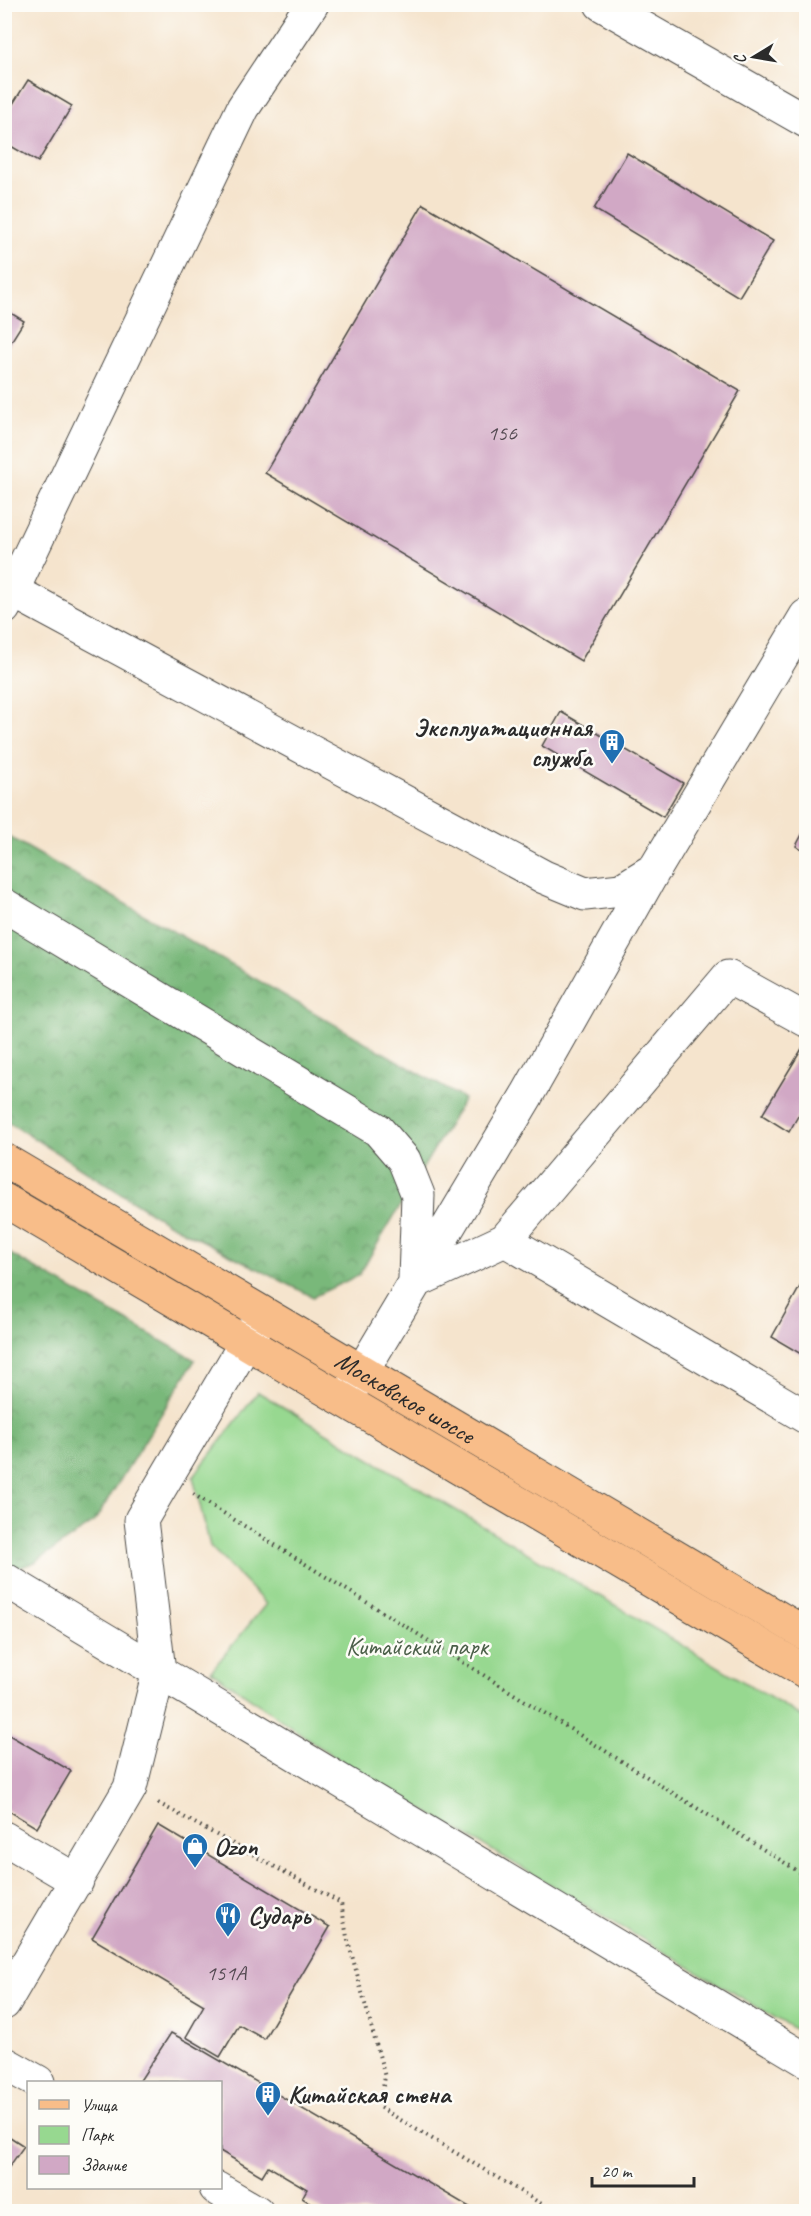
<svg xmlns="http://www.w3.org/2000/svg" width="811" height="2216" viewBox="0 0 811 2216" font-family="Caveat,sans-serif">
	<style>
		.forest { fill: url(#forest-crowns); stroke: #527252; stroke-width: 1.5 }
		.green { fill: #97d890; stroke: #61825e; stroke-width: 1.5 }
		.building { fill: #d1a8c5 }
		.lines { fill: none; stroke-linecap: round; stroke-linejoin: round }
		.minor-casing { stroke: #494743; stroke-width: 35 }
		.major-casing { stroke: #494743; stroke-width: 35 }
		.path { stroke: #494743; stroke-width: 4; stroke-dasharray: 1.5 4.5; stroke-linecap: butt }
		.minor { stroke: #fff; stroke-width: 33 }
		.major { stroke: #f8bd89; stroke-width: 33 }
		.labels { text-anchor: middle; stroke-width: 5; stroke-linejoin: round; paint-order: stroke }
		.number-label { font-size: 22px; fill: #544a52 }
		.poi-label { font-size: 26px; font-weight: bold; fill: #2b2b2b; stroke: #fdfcf7; text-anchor: start }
		.street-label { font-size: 26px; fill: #2b2b2b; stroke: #fdfcf7 }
		.park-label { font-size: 26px; fill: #4b5f49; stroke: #fdfcf7 }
	</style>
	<defs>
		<pattern id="forest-crowns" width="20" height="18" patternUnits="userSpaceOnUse" patternTransform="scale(1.5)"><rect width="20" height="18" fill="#79b87a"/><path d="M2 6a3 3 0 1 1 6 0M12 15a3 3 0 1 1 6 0" fill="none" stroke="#639664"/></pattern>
	</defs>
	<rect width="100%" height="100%" fill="#fdfcf7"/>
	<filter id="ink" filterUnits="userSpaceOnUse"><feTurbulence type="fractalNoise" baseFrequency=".0167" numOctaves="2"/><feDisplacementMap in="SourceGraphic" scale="12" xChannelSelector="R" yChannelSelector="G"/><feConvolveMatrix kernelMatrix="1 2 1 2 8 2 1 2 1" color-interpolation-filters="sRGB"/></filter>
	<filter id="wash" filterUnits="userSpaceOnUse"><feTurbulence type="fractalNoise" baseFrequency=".008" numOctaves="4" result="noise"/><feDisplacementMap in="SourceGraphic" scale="24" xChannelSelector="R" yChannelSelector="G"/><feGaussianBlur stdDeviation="1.35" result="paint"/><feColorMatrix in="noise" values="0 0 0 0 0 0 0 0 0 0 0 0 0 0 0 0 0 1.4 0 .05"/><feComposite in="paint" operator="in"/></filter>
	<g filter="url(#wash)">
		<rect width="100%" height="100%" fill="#f5e4cd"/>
		<path class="forest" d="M 4,834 L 464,1099 L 359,1275 L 313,1297 L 166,1222 L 5,1120 Z
			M 5,1251 L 195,1360 L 94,1522 L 35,1562 L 5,1573 Z"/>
		<path class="green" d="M 258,1392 L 806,1719 L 806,2036 L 333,1756 L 211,1671 L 266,1604 L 210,1546 L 193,1477 Z"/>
		<g id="blocks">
			<path class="building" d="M 28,80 L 72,106 L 38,162 L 4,142 L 4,118 Z
				M 627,153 L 773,241 L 739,297 L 594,209 Z
				M 423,204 L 740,391 L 581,661 L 265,473 Z
				M 4,309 L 24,321 L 4,353 Z
				M 561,712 L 683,783 L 663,817 L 542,746 Z
				M 806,827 L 806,853 L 796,846 Z
				M 806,1042 L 806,1102 L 789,1132 L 762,1115 Z
				M 806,1276 L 806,1357 L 772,1337 Z
				M 4,1732 L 71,1771 L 37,1828 L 4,1808 L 8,1799 L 4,1797 Z
				M 158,1825 L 330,1927 L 264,2039 L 239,2025 L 220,2057 L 186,2037 L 204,2005 L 92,1938 Z
				M 171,2033 L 190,2043 L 478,2212 L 325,2212 L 302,2198 L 307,2189 L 268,2166 L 262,2176 L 220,2151 L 220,2082 L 139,2082 Z
				M 4,2133 L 24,2146 L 4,2174 Z"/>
		</g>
	</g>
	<g filter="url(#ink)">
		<use href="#blocks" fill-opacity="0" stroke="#494743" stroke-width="1.5"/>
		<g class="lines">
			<g class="minor-casing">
				<path id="minor" d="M 601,4 L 806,121
					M 13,591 L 544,877 L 585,894 L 621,890 L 655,869 L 806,616
					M 4,608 L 243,108 L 312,4
					M 4,905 L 378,1130 L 404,1160 L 418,1195 L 415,1278
					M 505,1240 L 806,1417
					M 415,1282 L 505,1240 L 728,977 L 806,1020
					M 348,1395 L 527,1095 L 653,872
					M 4,1579 L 806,2060
					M 4,1838 L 77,1881
					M 4,2003 L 130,1788 L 159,1671 L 141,1520 L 261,1317
					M 4,2063 L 38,2082
					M 216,2188 L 257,2212"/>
			</g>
			<g class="major-casing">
				<g id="major">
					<path id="s1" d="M 4,1160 L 806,1634"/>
					<path d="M 4,1200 L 806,1672"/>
				</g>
			</g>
			<path class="path" d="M 193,1494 L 806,1876
				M 158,1803 L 341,1903 L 347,1937 L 385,2077 L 379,2107 L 555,2212"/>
			<use href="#minor" class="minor"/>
			<use href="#major" class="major"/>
		</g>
	</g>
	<defs>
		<g id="building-pin" transform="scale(1.35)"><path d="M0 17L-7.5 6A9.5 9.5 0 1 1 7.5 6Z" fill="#1f6fb2" stroke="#fdfcf7"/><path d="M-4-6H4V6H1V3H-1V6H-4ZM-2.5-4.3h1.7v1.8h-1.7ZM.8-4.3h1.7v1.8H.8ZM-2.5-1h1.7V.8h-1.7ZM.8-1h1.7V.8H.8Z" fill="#fff"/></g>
		<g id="shop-pin" transform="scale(1.35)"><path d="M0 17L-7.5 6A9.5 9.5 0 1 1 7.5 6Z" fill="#1f6fb2" stroke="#fdfcf7"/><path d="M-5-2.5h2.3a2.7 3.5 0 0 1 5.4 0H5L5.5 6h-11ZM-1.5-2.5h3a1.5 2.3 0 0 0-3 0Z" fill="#fff"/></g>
		<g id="restaurant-pin" transform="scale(1.35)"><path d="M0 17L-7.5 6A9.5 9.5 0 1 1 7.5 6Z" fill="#1f6fb2" stroke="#fdfcf7"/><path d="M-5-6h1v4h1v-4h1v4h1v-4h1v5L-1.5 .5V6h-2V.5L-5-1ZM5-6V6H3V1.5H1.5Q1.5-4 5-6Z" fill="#fff"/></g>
	</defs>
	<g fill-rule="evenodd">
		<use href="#building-pin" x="612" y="742"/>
		<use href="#shop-pin" x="195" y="1846"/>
		<use href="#restaurant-pin" x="228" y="1915"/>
		<use href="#building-pin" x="268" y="2094"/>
	</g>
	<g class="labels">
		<g class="number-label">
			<text x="502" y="440">156</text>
			<text x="226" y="1980">151А</text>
		</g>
		<g class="poi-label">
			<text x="592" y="736" text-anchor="end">Эксплуатационная<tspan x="592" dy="30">служба</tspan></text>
			<text x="214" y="1855">Ozon</text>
			<text x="248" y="1924">Сударь</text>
			<text x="288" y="2103">Китайская стена</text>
		</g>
		<g class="street-label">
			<text dy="9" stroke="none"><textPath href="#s1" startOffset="466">Московское шоссе</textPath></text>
		</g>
		<g class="park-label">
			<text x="417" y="1655">Китайский парк</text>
		</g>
	</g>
	<rect width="811" height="2216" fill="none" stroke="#fdfcf7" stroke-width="24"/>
	<rect x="27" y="2081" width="195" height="108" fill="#fdfcf7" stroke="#a9a8a5" stroke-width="1.5"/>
	<rect x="39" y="2100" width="30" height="9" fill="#f8bd89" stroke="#a9a8a5" stroke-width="1.5"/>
	<text x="81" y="2111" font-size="18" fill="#2b2b2b">Улица</text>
	<rect x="39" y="2126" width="30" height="18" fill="#97d890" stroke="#a9a8a5" stroke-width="1.5"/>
	<text x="81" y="2141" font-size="18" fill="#2b2b2b">Парк</text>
	<rect x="39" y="2156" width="30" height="18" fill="#d1a8c5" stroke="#a9a8a5" stroke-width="1.5"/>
	<text x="81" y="2171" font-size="18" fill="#2b2b2b">Здание</text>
	<g transform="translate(754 57) rotate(259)" stroke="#fdfcf7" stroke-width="4.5" paint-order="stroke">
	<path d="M0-4.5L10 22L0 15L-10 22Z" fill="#2b2b2b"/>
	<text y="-9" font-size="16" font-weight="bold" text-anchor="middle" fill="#2b2b2b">С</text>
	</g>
	<path d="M592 2177v9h102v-9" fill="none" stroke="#2b2b2b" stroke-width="3"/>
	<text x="601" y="2177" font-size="18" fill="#2b2b2b" stroke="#fdfcf7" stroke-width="4.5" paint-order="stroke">20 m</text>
</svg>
